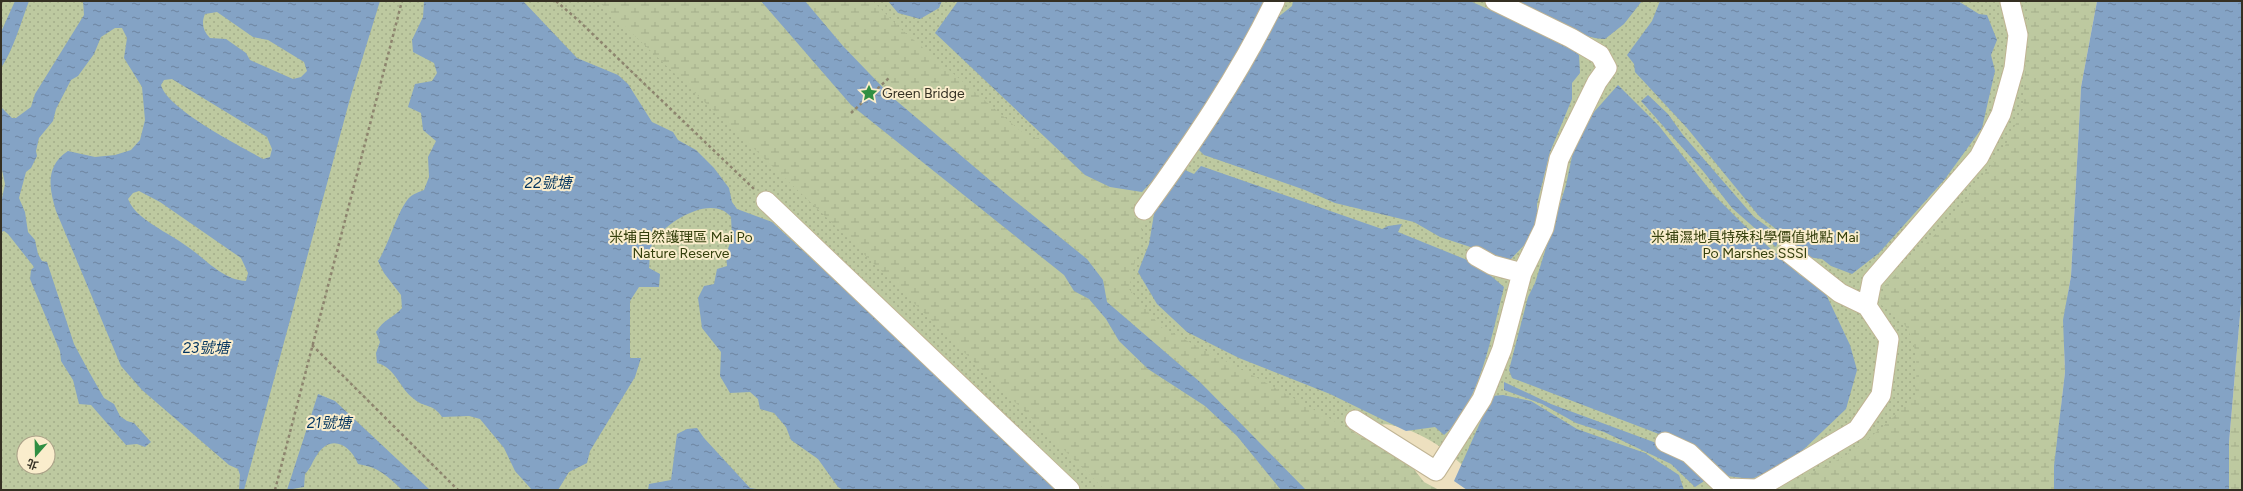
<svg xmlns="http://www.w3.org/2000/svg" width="2243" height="491" viewBox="0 0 2243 491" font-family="Figtree,'Noto Sans TC',sans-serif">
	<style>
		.grass { fill: url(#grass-dots); fill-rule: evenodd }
		.wetland { fill: url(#wetland-marsh) }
		.water { fill: url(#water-ripples); fill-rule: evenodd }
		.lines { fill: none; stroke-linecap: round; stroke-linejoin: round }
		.minor-casing { stroke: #c0b494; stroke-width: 21 }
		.path { stroke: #8d846e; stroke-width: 2.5; stroke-dasharray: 3 3; stroke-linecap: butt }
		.minor { stroke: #fff; stroke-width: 19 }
		.labels { text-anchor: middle; stroke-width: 4; stroke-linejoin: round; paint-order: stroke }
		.poi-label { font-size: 14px; fill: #353023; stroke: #faedcc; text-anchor: start }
		.park-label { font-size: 14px; fill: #343f0c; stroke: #faedcc }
		.water-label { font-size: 15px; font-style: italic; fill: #02345f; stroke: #faedcc }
	</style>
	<defs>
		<pattern id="grass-dots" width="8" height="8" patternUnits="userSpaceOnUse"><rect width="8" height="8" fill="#bdc9a0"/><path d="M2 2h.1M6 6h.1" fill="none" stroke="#a3ad8a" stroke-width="1.8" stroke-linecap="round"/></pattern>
		<pattern id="wetland-marsh" width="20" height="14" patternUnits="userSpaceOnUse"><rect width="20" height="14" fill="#bdc9a0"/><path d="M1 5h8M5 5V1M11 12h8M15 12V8" fill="none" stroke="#a3ad8a"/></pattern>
		<pattern id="water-ripples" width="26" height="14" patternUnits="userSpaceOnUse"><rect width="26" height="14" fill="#84a3c5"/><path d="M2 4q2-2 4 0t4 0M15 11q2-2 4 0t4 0" fill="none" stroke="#6d85a0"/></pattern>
	</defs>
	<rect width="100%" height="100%" fill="#ede0bf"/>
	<path class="grass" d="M 1,1 L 2085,1 L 2056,490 L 1484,490 C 1461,459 1429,433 1391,425 C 1375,421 1341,437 1329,449 C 1322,456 1314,480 1310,490 L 1,490 ZM 24,443 L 48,443 L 48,467 L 24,467 Z"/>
	<path class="wetland" d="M 598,1 L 761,1 L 851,105 L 1064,275 L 1074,290 L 1089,299 L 1106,319 L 1119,341 L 1148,369 L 1205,406 L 1237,436 L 1281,490 L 1105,490 L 827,218 Z
		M 805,1 L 873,1 L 901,29 L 1030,139 L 1062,135 L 1153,161 L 1151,188 L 1129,289 L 1161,327 L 1252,375 L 1409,463 L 1424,482 L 1439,490 L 1306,490 L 1148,336 L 1106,302 L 1103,280 L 1087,259 L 1005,193 L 892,97 L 843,46 Z
		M 2029,1 L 2097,1 L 2081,87 L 2071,276 L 2063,320 L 2065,372 L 2054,466 L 2054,490 L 1768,490 C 1791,482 1830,466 1849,453 C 1873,437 1894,416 1915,397 C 1917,370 1920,341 1900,319 C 1895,313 1886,309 1880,304 L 1884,287 L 1957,212 L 2006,144 L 2023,109 Z
		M 2242,292 L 2242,490 L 2229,490 L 2229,443 Z"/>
	<path class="water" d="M 15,1 L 29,1 C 21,22 13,51 1,68 L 1,32 Z
		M 83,1 L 380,1 L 351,95 L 244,490 L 239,490 L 240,475 L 238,469 L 229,465 L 142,390 L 121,366 L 56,211 C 49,188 45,166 68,151 L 95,157 L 115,155 L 131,150 L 140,140 L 145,120 L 142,87 L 124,58 L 127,38 L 122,28 L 115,28 L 101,37 L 94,54 L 78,76 L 71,80 L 56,109 L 53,121 L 39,138 L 36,151 L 37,156 L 31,168 L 26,172 L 19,198 L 25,212 L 28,232 L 35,240 L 38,254 L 42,261 L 47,262 L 74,344 L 88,370 L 104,398 L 114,404 L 120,416 L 127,421 L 134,423 L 151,442 L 145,447 L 137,444 L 126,445 L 91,405 L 79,404 L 73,380 L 61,361 L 60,351 L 30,279 L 31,270 L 34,267 L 8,234 L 4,231 L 1,232 L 1,203 L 5,184 L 1,165 L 1,107 L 12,118 L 16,118 L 31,107 L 35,94 L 84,15 ZM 217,12 L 253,37 L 268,40 L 304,62 L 307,71 L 301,77 L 293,79 L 250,60 L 246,53 L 226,39 L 210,38 C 203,31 201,23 205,14 ZM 172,79 L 267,137 L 272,149 L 270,157 L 263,159 C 240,146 167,109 161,85 L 164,80 ZM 139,191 L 160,202 L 241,258 L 248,273 L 246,281 C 222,280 204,257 185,245 C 171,235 154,227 141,216 C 135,211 131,206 128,199 L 133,193 Z
		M 424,1 L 523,1 L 577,58 L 618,75 L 628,84 L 652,122 L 673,132 L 678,140 L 696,150 L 714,168 L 729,188 L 732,202 L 737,209 L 772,222 L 1061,490 L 843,490 L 838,487 L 818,459 L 791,440 L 786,427 L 774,413 L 760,409 L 758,399 L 750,392 L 730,393 L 720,376 L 721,352 L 702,328 L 698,298 L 704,286 L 714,284 L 717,269 L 727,266 L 726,254 L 732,238 L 731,217 C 712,193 666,222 654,241 C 649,247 650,261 649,268 L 660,274 L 659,287 L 639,287 L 630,301 L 630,358 L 641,358 L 635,377 L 590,451 L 587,463 L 569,472 L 558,490 L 532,490 L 515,471 L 504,448 L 480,419 L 469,416 L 442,417 C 433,403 424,408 414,399 C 399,388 396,368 377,363 L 376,353 L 380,342 L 376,332 C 384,319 392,319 402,308 L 401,295 L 384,273 L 378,261 C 389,245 398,208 410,197 C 413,194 419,192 424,190 L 429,177 L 428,157 L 436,141 L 423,130 L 421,113 L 408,107 L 415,84 L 432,81 L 437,73 L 434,63 L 413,52 L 412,40 L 423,17 Z
		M 761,1 L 805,1 L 843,46 L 892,97 L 1005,193 L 1087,259 L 1103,280 L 1107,302 L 1200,382 L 1306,490 L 1281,490 L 1237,436 L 1205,406 L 1148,369 L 1119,341 L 1106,319 L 1089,299 L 1074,291 L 1064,275 L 851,105 Z
		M 888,1 L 942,1 L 939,8 L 920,19 L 898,13 Z
		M 958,1 L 1270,1 L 1234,57 L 1171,161 L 1142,192 L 1110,187 L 1085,175 L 935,33 Z
		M 1293,1 L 1470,1 L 1569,45 L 1579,55 L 1580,73 L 1572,83 L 1572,99 L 1550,152 L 1537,204 L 1537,221 L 1532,237 L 1510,260 L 1440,237 L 1414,222 L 1335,203 L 1305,190 L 1204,155 L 1197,148 L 1262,30 L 1292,6 Z
		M 1515,1 L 1642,1 L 1624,24 L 1605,39 C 1576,38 1541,15 1515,1 Z
		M 1660,1 L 1958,1 L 1979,14 L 1987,15 L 1997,40 L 1991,55 L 1995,71 L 1982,128 L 1945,179 L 1879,253 L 1852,274 L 1831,266 L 1822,259 L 1807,257 L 1784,235 L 1759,216 L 1687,128 L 1635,72 L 1634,64 L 1627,55 L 1652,21 Z
		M 2097,1 L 2242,1 L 2242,292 L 2229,443 L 2229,490 L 2054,490 L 2054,466 L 2065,372 L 2063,320 L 2071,276 L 2081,87 Z
		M 1618,85 L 1659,126 L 1713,194 L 1743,224 L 1800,275 L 1824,290 L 1850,345 L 1857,370 L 1846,409 L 1803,450 L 1783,464 L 1752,479 L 1718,475 L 1672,439 L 1512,378 L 1509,370 L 1528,297 L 1535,283 L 1566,185 L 1574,147 L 1594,112 Z
		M 1648,95 L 1668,114 L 1683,135 L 1754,217 L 1780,236 L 1776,247 L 1732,208 L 1703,171 L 1641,101 Z
		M 1201,166 L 1382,229 L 1388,226 L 1402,224 L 1398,232 L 1477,264 L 1504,287 C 1493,330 1479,407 1444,435 L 1435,427 L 1406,431 L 1330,394 L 1239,358 L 1187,332 L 1157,304 L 1138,272 L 1149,244 L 1155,208 L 1185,170 L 1194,174 Z
		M 1504,382 L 1551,404 L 1659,444 L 1709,478 L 1695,487 L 1671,464 L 1604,432 L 1576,423 L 1542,404 L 1504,390 Z
		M 318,394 L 335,401 L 430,490 L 402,490 C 388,476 378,467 358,464 C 350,444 330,434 317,455 C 312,462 311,468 305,474 L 304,487 L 287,490 Z
		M 1503,395 L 1531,401 L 1577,429 L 1645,453 L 1679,475 L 1684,490 L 1467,490 L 1454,481 L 1492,396 Z
		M 697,428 L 704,438 L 750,488 L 763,490 L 648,490 L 649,484 L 671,480 L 677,434 L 687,429 Z"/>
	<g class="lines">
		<g class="minor-casing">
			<path id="minor" d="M 766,201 L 1070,490
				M 1144,210 C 1192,144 1239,75 1275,1
				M 1788,252 L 1840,293 L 1867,306 L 1872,281 L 1979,157 L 2001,114 L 2014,68 L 2018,35 L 2010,2
				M 1476,256 L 1492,265 L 1522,273
				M 1355,420 L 1436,471 L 1482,399 L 1502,349 L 1522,273 L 1544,228 L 1559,159 L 1597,82 L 1607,68 L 1600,55 L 1571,38 L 1495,1
				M 1665,442 L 1689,453 L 1726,488 L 1757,489 L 1857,430 L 1881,395 L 1889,339 L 1867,306"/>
		</g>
		<path class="path" d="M 556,1 L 579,21 L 754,189
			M 1,3 L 2,1
			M 851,113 L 889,78
			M 312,345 L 458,490
			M 275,490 L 402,1"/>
		<use href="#minor" class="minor"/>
	</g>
	<defs>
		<g id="sight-bare" transform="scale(1.38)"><path d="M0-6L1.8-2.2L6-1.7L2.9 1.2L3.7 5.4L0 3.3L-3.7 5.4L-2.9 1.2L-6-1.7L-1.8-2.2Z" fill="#308f42" stroke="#faedcc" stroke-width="2.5" paint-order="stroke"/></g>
	</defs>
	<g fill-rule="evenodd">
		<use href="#sight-bare" x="869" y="93"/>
	</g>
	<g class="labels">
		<g class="poi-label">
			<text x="882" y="98">Green Bridge</text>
		</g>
		<g class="park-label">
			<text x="681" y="242">米埔自然護理區 Mai Po<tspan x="681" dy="16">Nature Reserve</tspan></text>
			<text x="1755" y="242">米埔濕地具特殊科學價值地點 Mai<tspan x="1755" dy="16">Po Marshes SSSI</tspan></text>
		</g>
		<g class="water-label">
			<text x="548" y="188">22號塘</text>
			<text x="206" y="353">23號塘</text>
			<text x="329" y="428">21號塘</text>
		</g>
	</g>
	<rect width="2243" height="491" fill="none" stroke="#353023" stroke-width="4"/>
	<g transform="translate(36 455) rotate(200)"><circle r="19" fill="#faedcc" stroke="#aba188"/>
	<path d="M0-3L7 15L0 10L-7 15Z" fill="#308f42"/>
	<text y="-6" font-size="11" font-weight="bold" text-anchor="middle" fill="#353023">北</text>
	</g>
</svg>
